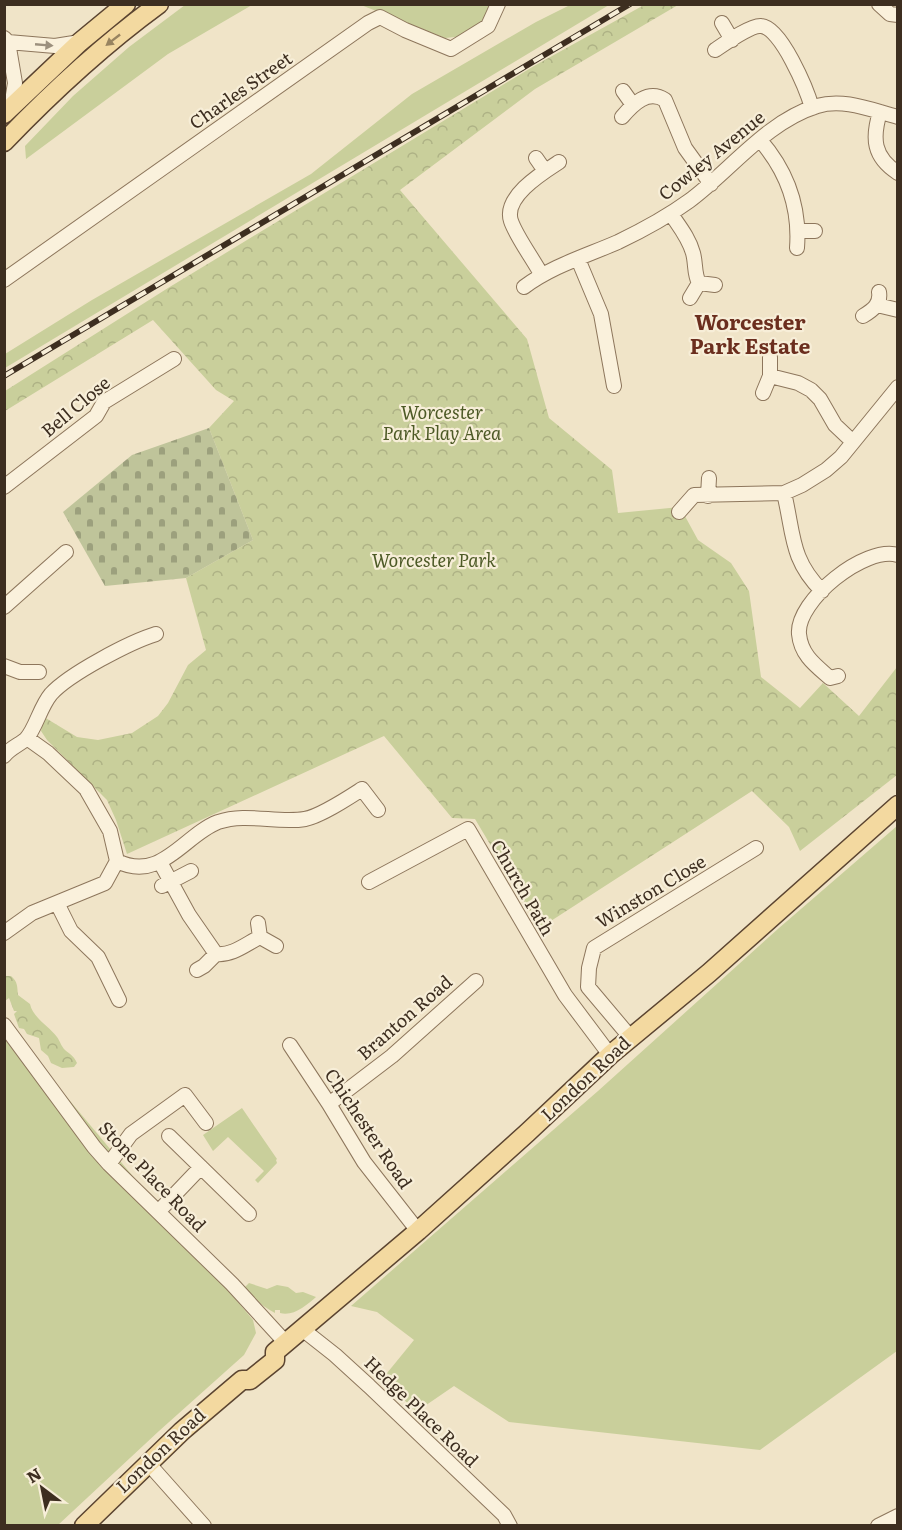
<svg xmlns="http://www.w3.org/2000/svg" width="902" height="1530" viewBox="0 0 902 1530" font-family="Literata,serif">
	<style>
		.green { fill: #c9cf9b }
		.forest { fill: url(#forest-crowns) }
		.cemetery { fill: url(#cemetery-stones) }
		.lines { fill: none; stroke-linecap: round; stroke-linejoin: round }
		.minor-casing { stroke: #8d765c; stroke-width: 16 }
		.major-casing { stroke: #5b4430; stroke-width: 21 }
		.minor { stroke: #faf1dc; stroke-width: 14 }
		.major { stroke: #f3d9a0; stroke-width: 18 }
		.rail-casing { stroke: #3d2e20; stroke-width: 6 }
		.rail { stroke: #f7eed8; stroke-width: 4; stroke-dasharray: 11; stroke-linecap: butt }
		.oneway { fill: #988460 }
		.oneway2 { fill: #9c907e }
		.labels { text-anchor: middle; stroke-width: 4.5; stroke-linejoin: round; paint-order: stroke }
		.street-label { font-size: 18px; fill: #3d2e20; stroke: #f7eed8 }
		.park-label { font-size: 18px; font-style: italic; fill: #4d5a26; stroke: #f7eed8 }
		.quarter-label { font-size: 21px; font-weight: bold; fill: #6b2e1e; stroke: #f7eed8 }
	</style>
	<defs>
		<pattern id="forest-crowns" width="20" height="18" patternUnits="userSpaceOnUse" patternTransform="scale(1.5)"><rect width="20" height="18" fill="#c9cf9b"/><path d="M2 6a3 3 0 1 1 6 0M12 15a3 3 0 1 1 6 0" fill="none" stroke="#aeb285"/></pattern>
		<pattern id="cemetery-stones" width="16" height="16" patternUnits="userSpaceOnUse" patternTransform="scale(1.5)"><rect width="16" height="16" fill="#bfc49a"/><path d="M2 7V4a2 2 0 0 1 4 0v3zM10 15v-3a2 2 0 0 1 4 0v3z" fill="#9ca07d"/></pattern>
	</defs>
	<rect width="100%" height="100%" fill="#f0e4c8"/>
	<path class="green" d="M 185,5 L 252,5 L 168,54 L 26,159 L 25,146 L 73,96 L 129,47 Z
		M 361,5 L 495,5 L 487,22 L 465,36 L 445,38 Z
		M 570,5 L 609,5 L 5,368 L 5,354 L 92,300 L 311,174 L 412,94 L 536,22 Z
		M 897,826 L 897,1351 L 760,1450 L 509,1422 L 454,1386 L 416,1412 L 383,1378 L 414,1340 L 377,1312 L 351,1306 L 598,1091 L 779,928 Z
		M 4,1022 L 253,1320 L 256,1333 L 244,1355 L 159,1431 L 58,1525 L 5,1525 Z
		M 242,1108 L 277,1159 L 276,1160 L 277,1163 L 258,1183 L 255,1180 L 264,1171 L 228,1137 L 213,1151 L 203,1135 Z
		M 249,1283 L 267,1289 L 277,1285 L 288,1287 L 296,1293 L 303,1292 L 316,1297 C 307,1305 293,1317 280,1313 L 280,1310 L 275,1310 L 275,1313 C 263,1307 253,1297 244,1288 Z"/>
	<path class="forest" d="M 644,5 L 678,5 L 535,89 L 400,190 L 527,339 L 549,418 L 612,470 L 618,513 L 680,507 L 698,540 L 731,563 L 749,591 L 761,677 L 800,708 L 823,683 L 859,716 L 897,667 L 897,775 L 800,851 L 789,827 L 752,791 L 540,928 L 475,819 L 452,818 L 384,736 L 127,854 L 116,820 L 107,800 L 47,740 L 41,731 L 44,717 L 77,737 L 98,740 L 132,733 L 158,716 L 168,703 L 188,665 L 206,650 L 186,578 L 253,540 L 209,428 L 234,401 L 216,390 L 153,320 L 5,411 L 5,391 L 168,288 L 534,66 Z
		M 5,976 L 11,976 C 18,982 17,986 18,995 L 30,1004 C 33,1018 49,1026 57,1037 C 60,1041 61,1046 65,1050 C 71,1055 73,1055 77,1063 L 74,1067 L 62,1068 L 51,1063 L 48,1056 L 41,1050 L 39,1038 L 27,1034 L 24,1029 L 19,1028 L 14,1014 L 17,1011 L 14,1011 L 9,998 L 5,1001 Z"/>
	<path class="cemetery" d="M 209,428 L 253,540 L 186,578 L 105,586 L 63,512 L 132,455 Z"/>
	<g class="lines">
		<g class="minor-casing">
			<path id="minor" d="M 879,4 L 890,14 L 898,15
				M 722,23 L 732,40
				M 4,38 L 8,42 L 15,83 L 11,107
				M 8,42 L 55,46 L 80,42
				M 715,50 C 724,44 751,25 761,26 C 781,27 807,90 812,108
				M 623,91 L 633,105
				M 880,112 C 872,138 873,157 898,173
				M 622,117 C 633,104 648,89 665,100 L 685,148 L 711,184
				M 760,140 C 787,171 800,208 797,248
				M 536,158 L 545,171
				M 671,214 C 679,226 689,238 693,253 C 696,264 694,274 699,283
				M 798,231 L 815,231
				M 578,259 L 601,314 L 614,386
				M 541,274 C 533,259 516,236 511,221 C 503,197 542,173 559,162
				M 4,280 L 368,23 L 380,17 L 405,30 L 451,49 L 488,26 L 498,4
				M 524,287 C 552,266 586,256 618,242 C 643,230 667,217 689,201 C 731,170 766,122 817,106 C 844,98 871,110 898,117
				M 690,298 L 699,283 L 715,285
				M 877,305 L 898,310
				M 863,316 C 873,310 881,304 879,292
				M 770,376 L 770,357
				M 763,393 L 770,376 L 798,383 L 811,390 L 820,399 L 835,425 L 853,442
				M 4,487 L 96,416 L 104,402 L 174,359
				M 784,493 C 794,534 790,559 822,591
				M 708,496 L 709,478
				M 679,512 L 694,495 L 784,493 L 802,485 L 826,470 L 841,457 L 898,387
				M 4,607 L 66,552
				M 4,666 L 20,672 L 39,672
				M 838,676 L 830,678 C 815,665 801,655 799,634 C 796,601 865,545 898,555
				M 4,756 C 10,748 19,745 26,739 C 36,728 40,707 51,694 C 69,674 130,642 156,634
				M 117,861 C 161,883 184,835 218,822 C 247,812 277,824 305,819 C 321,816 348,798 362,789 L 378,810
				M 160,862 L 189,915 L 216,954
				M 369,882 L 468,829 L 565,995 L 610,1055
				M 162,886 L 191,871
				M 57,903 L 71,931 L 98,957 L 119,1000
				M 4,933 L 32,913 L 105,883 L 117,861 L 110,831 L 86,789 L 48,753 L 27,738
				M 260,937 L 276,946
				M 197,970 L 204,966 L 216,954 C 232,956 246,944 260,937 L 258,923
				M 4,1025 L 94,1147 L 109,1164 L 232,1284 L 286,1343
				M 631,1038 L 588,987 L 589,968 L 594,948 L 756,848
				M 290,1045 L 329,1104 L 364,1162 L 418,1231
				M 329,1104 L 392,1056 L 476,981
				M 169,1136 L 249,1214
				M 109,1164 L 131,1134 L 185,1095 L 206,1123
				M 159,1211 L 201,1167
				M 302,1329 L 335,1355 L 369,1386 L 504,1515 L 510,1526
				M 148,1463 L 204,1526
				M 878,1526 L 898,1516"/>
		</g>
		<g class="major-casing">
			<path id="major" d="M 4,114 L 80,42 L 126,4
				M 4,142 C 52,92 103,45 159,4
				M 84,1526 L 182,1431 L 242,1380 L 250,1380 L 275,1360 L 275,1352 L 418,1231 L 527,1133 L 610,1055 L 709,973 L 898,805"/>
		</g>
		<use href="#minor" class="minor"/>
		<use href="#major" class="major"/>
		<g class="rail-casing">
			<path id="rail" d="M 4,376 L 630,4"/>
		</g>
		<use href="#rail" class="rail"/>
	</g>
	<defs><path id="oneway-solid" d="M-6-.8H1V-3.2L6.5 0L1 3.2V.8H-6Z" transform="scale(1.5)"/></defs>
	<use class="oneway" href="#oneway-solid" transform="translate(113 40) rotate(142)"/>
	<use class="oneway2" href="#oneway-solid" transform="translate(44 45) rotate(5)"/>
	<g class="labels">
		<g class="street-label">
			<text transform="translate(241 91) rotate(-35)" y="6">Charles Street</text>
			<text transform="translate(712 156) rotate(-39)" y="6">Cowley Avenue</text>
			<text transform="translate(76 407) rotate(-40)" y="6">Bell Close</text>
			<text transform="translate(522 888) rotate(60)" y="6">Church Path</text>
			<text transform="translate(651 892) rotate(-31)" y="6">Winston Close</text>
			<text transform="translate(405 1018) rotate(-41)" y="6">Branton Road</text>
			<text transform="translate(586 1079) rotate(-43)" y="6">London Road</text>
			<text transform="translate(368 1129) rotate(56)" y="6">Chichester Road</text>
			<text transform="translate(152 1177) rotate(46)" y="6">Stone Place Road</text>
			<text transform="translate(421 1412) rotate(44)" y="6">Hedge Place Road</text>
			<text transform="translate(161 1451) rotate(-43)" y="6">London Road</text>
		</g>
		<g class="park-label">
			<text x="442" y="419">Worcester<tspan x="442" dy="21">Park Play Area</tspan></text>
			<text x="434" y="567">Worcester Park</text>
		</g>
		<g class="quarter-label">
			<text x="750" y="330">Worcester<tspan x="750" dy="24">Park Estate</tspan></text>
		</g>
	</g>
	<rect width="902" height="1530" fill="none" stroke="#3d2e20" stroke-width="12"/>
	<g transform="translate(42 1488) rotate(328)" stroke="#f7eed8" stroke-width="4.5" paint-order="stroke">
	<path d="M0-4.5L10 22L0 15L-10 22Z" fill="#3d2e20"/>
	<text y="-9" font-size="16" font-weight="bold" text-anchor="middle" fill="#3d2e20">N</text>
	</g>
</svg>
